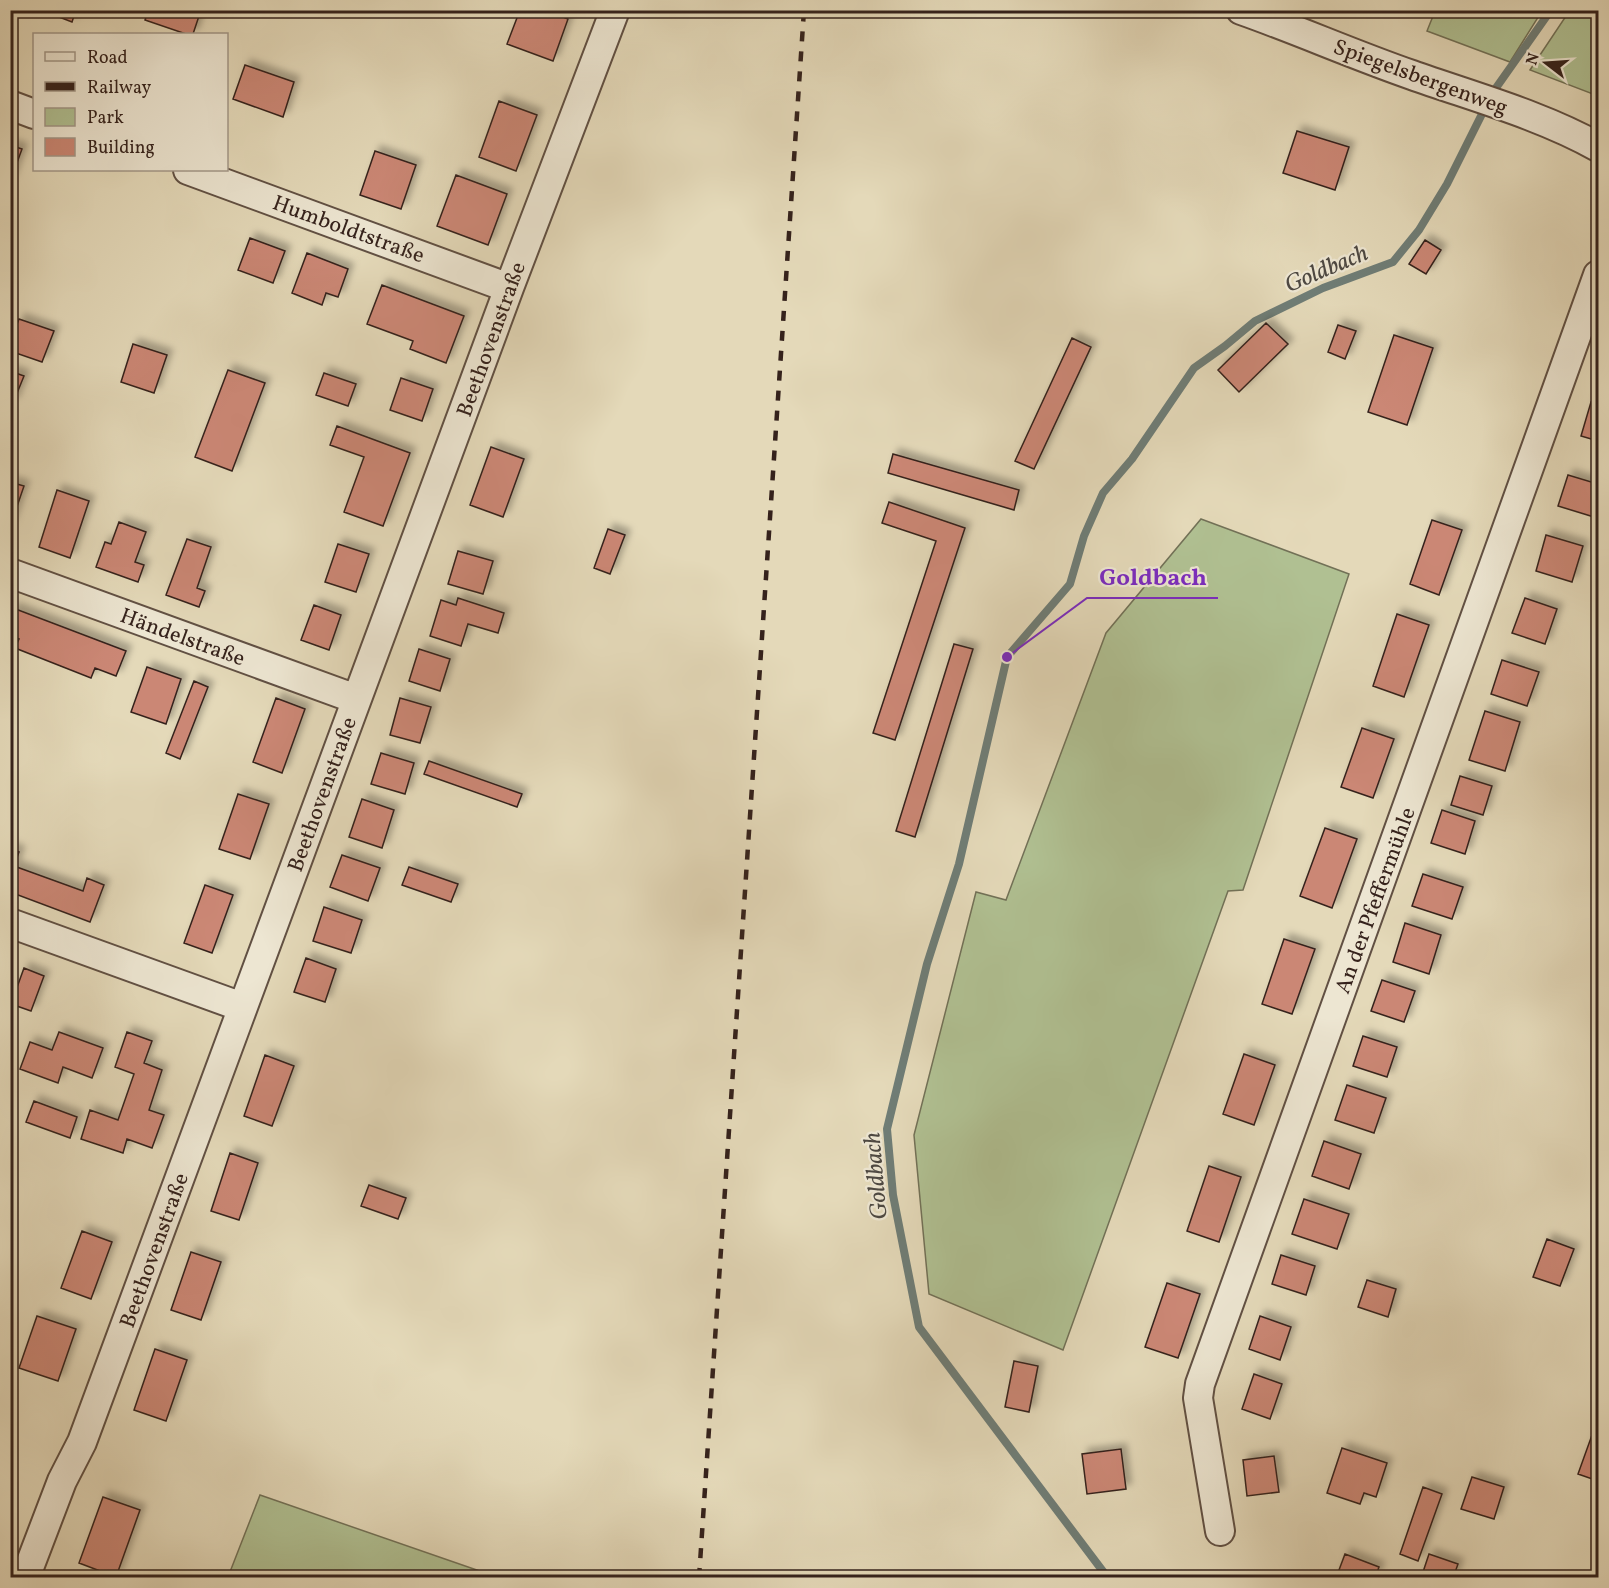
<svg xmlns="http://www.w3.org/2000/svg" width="1609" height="1588" viewBox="0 0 1609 1588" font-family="Vollkorn,serif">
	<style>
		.green { fill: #b0c092; stroke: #727157; stroke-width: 1.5 }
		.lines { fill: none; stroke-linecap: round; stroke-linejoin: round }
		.stream { stroke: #6f7d76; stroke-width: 8 }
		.building { fill: #cb8774; stroke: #35221c; stroke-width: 1.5; filter: url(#shadow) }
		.minor-casing { stroke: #615043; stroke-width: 32 }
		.minor { stroke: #ede6d2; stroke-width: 28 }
		.rail { stroke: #35221c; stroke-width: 4.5; stroke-dasharray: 10 10; stroke-linecap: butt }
		.labels { text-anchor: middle; stroke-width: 4.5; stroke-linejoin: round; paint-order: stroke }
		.street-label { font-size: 22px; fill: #35221c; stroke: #ede6d2 }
		.water-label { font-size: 24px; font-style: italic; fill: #4d4842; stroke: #ede6d2 }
		.leader { fill: none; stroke: #7b2cbf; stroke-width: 2 }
		.callout-dot { fill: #7b2cbf; stroke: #ede6d2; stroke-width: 2 }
		.callout-label { font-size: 24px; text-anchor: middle; font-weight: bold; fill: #7b2cbf; stroke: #ede6d2; stroke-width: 4.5; stroke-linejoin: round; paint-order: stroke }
	</style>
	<defs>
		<filter id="shadow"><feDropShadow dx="5.5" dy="-5.5" stdDeviation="3" flood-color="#0004"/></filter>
	</defs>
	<rect width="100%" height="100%" fill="#e4d9b9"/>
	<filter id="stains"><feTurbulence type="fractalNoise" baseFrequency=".00333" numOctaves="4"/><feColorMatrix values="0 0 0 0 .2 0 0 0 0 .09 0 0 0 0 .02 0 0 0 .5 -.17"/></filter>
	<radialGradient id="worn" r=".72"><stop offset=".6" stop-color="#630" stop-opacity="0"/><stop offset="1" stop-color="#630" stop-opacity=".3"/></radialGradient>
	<path class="green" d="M 1570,10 L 1598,11 L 1598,96 L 1530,70 Z
		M 1435,11 L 1435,10 L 1542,11 L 1510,62 L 1427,31 Z
		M 1201,519 L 1349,574 L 1243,890 L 1228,891 L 1063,1350 L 929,1294 L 914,1135 L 976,892 L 1006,900 L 1106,633 Z
		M 260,1495 L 497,1577 L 228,1577 Z"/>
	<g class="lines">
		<path class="stream" d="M 1491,95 L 1551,10
			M 1108,1578 L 919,1327 L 893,1195 L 887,1129 L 927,964 L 959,864 L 1007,657 L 1070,584 L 1084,536 L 1103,493 L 1132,459 L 1194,368 L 1225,346 L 1255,321 L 1323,288 L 1393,262 L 1419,230 L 1447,184 L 1486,106"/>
	</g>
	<path class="building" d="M 46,10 L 76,10 L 72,22 L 46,12 Z
		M 148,10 L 201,10 L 193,34 L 186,34 L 145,20 Z
		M 520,10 L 545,10 L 568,19 L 553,61 L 507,44 Z
		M 245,65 L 294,82 L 283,117 L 233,99 Z
		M 499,101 L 537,115 L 516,171 L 479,157 Z
		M 1297,131 L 1349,147 L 1335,190 L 1283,173 Z
		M 10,145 L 22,149 L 10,182 Z
		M 375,151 L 416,165 L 401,209 L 360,195 Z
		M 456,175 L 507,194 L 488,245 L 437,226 Z
		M 250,238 L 285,251 L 273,283 L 238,270 Z
		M 1425,240 L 1441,250 L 1426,274 L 1409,264 Z
		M 307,253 L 348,269 L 338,297 L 326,293 L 322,305 L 292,293 Z
		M 382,285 L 464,316 L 446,363 L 410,349 L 413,341 L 367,324 Z
		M 19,319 L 54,331 L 42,362 L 10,351 L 10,343 Z
		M 1266,323 L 1288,344 L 1239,392 L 1218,370 Z
		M 1338,325 L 1356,331 L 1345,359 L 1328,352 Z
		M 1394,335 L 1433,348 L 1407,425 L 1368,412 Z
		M 1072,338 L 1091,347 L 1034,469 L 1015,461 Z
		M 133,344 L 167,355 L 154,393 L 121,382 Z
		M 228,370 L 265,383 L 232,471 L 195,457 Z
		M 10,371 L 24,376 L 13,403 L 10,402 Z
		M 324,373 L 356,384 L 348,406 L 316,395 Z
		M 401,378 L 433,389 L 422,421 L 390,410 Z
		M 1591,402 L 1598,405 L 1598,441 L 1581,436 Z
		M 337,426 L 410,453 L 383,526 L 344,512 L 364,457 L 330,445 Z
		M 491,447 L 524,459 L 503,517 L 470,505 Z
		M 893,454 L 1019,490 L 1014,510 L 888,473 Z
		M 1568,475 L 1598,484 L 1598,503 L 1594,517 L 1558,506 Z
		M 10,482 L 24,486 L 10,527 Z
		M 57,490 L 89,501 L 70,558 L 39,547 Z
		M 889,502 L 965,528 L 895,740 L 873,733 L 936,541 L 882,523 Z
		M 1432,520 L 1462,530 L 1439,595 L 1410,584 Z
		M 119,522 L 146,532 L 135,562 L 144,565 L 138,582 L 96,567 L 105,542 L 111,544 Z
		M 608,529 L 625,535 L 610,574 L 594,568 Z
		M 1546,535 L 1583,546 L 1572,582 L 1536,571 Z
		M 187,539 L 211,547 L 197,588 L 205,591 L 199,607 L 166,595 Z
		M 338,544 L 369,554 L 356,592 L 325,582 Z
		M 458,551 L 493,561 L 483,594 L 448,584 Z
		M 458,598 L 504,613 L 498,633 L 468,624 L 461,646 L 430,636 L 441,600 L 456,605 Z
		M 1525,598 L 1557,609 L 1545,644 L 1512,633 Z
		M 314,605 L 341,615 L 329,650 L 301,640 Z
		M 13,608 L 126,651 L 116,676 L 95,668 L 91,678 L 15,648 L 19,639 L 10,636 L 10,615 Z
		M 1397,614 L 1429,625 L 1404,697 L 1373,686 Z
		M 954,644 L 973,649 L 915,837 L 896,831 Z
		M 419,649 L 450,659 L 440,691 L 409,681 Z
		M 1502,660 L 1539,672 L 1527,706 L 1491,694 Z
		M 147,667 L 181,679 L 166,724 L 131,712 Z
		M 194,681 L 208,687 L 180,759 L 166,753 Z
		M 276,698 L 305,709 L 282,773 L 253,762 Z
		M 400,698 L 431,707 L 420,743 L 390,735 Z
		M 1485,711 L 1520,722 L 1505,771 L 1469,760 Z
		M 1362,728 L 1394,739 L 1373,798 L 1341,787 Z
		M 381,753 L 414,763 L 405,794 L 371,784 Z
		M 429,761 L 522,794 L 517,807 L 424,774 Z
		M 1460,776 L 1492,786 L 1483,815 L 1451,805 Z
		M 238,794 L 269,804 L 250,859 L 219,849 Z
		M 362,799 L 394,810 L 382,848 L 349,837 Z
		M 1442,810 L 1475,821 L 1465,854 L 1431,843 Z
		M 1325,828 L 1357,839 L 1332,908 L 1300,896 Z
		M 10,848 L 19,852 L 14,866 L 83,891 L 87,878 L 104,885 L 90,922 L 10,892 Z
		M 342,855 L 380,868 L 368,901 L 330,887 Z
		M 409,867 L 458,884 L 451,902 L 402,885 Z
		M 1423,874 L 1463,887 L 1452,919 L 1412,906 Z
		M 205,885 L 233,895 L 212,953 L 184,943 Z
		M 324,907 L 362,920 L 351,953 L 313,941 Z
		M 1405,923 L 1441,935 L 1429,974 L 1393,962 Z
		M 1284,939 L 1315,949 L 1292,1014 L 1262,1004 Z
		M 306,958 L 336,969 L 325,1002 L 294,992 Z
		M 24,968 L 44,976 L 31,1011 L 11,1004 Z
		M 1382,980 L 1415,991 L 1404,1022 L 1371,1011 Z
		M 59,1032 L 103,1048 L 92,1078 L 63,1067 L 58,1083 L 20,1069 L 30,1042 L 52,1050 Z
		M 127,1032 L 152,1041 L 144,1063 L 162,1070 L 149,1110 L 164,1115 L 152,1148 L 127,1139 L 123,1153 L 81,1139 L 90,1110 L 118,1120 L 134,1074 L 115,1067 Z
		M 1363,1036 L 1397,1047 L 1387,1077 L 1353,1066 Z
		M 1244,1054 L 1275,1065 L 1254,1125 L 1223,1114 Z
		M 265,1055 L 294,1066 L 272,1126 L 244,1116 Z
		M 1347,1085 L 1386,1098 L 1374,1133 L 1335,1120 Z
		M 34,1101 L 77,1117 L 70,1138 L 26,1122 Z
		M 1324,1141 L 1361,1154 L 1349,1189 L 1312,1176 Z
		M 230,1153 L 258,1163 L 239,1220 L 211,1211 Z
		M 1209,1166 L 1241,1177 L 1219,1242 L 1187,1231 Z
		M 369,1185 L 406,1198 L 398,1219 L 361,1206 Z
		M 1304,1199 L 1349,1214 L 1337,1249 L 1292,1234 Z
		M 82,1231 L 112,1242 L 91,1299 L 61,1288 Z
		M 1547,1239 L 1574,1249 L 1560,1286 L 1533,1277 Z
		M 191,1252 L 221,1262 L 201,1320 L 171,1310 Z
		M 1281,1255 L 1315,1266 L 1306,1295 L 1272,1284 Z
		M 1367,1280 L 1396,1289 L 1388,1317 L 1358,1307 Z
		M 1167,1283 L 1200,1294 L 1178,1358 L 1145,1347 Z
		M 37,1316 L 76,1329 L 58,1381 L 19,1368 Z
		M 1260,1316 L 1291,1327 L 1280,1360 L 1249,1349 Z
		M 155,1349 L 187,1360 L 166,1421 L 134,1410 Z
		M 1014,1361 L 1038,1366 L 1029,1412 L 1005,1407 Z
		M 1254,1374 L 1282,1384 L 1270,1419 L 1242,1409 Z
		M 1592,1435 L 1598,1438 L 1598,1481 L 1578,1474 Z
		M 1342,1448 L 1387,1463 L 1376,1497 L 1364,1493 L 1360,1504 L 1327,1493 Z
		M 1121,1449 L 1126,1489 L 1087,1494 L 1082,1454 Z
		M 1274,1456 L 1279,1492 L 1247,1496 L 1243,1460 Z
		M 1472,1477 L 1504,1487 L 1494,1519 L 1461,1509 Z
		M 1423,1487 L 1442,1494 L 1418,1561 L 1400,1554 Z
		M 103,1497 L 140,1510 L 116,1577 L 79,1563 Z
		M 1345,1554 L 1379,1567 L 1375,1578 L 1336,1578 Z
		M 1429,1554 L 1458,1564 L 1453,1578 L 1421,1578 Z"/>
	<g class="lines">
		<g class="minor-casing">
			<path id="minor" d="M 1241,10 C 1298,30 1354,55 1412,75 C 1474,97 1541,115 1598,147
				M 10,105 L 34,114
				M 188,170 L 509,288
				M 10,573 L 356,699
				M 10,923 L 242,1007
				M 1220,1531 L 1198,1398 L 1200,1384 L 1598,275
				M 25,1578 L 62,1481 L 82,1442 L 509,288 L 615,10"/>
		</g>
		<use href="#minor" class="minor"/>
		<path class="rail" d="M 699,1578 L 804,10"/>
	</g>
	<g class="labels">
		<g class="street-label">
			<text transform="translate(1421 76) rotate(20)" y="8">Spiegelsbergenweg</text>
			<text transform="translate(349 228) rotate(20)" y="8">Humboldtstraße</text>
			<text transform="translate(490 339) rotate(-70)" y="8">Beethovenstraße</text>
			<text transform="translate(183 636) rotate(20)" y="8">Händelstraße</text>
			<text transform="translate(321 794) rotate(-70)" y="8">Beethovenstraße</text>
			<text transform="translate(1374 900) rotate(-70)" y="8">An der Pfeffermühle</text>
			<text transform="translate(153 1250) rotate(-70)" y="8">Beethovenstraße</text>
		</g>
		<g class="water-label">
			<text transform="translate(1326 268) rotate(-23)" y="8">Goldbach</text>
			<text transform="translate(875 1176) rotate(-95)" y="8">Goldbach</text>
		</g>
	</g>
	<path class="leader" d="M1007 657L1087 598H1218"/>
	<circle class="callout-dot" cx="1007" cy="657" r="6"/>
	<g class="callout-label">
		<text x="1153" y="585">Goldbach</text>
	</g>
	<rect width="1609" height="1588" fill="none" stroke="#e4d9b9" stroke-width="36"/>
	<rect x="12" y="12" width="1585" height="1564" fill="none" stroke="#35221c" stroke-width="3"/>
	<rect x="18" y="18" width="1573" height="1552" fill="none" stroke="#35221c" stroke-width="1.5"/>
	<rect x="33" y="33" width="195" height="138" fill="#ede6d2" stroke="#a39889" stroke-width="1.5"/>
	<rect x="45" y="52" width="30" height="9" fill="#ede6d2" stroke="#a39889" stroke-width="1.5"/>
	<text x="87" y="63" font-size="18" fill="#35221c">Road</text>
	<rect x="45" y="82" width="30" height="9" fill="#35221c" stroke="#a39889" stroke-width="1.5"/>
	<text x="87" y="93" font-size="18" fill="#35221c">Railway</text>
	<rect x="45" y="108" width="30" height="18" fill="#b0c092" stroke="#a39889" stroke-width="1.5"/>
	<text x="87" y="123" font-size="18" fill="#35221c">Park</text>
	<rect x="45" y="138" width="30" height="18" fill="#cb8774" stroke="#a39889" stroke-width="1.5"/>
	<text x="87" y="153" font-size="18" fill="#35221c">Building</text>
	<g transform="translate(1546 63) rotate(287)" stroke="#ede6d2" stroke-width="4.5" paint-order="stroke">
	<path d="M0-4.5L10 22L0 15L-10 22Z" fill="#35221c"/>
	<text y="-9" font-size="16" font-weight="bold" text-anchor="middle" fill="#35221c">N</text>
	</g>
	<rect width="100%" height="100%" filter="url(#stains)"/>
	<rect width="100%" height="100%" fill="url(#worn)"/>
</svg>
